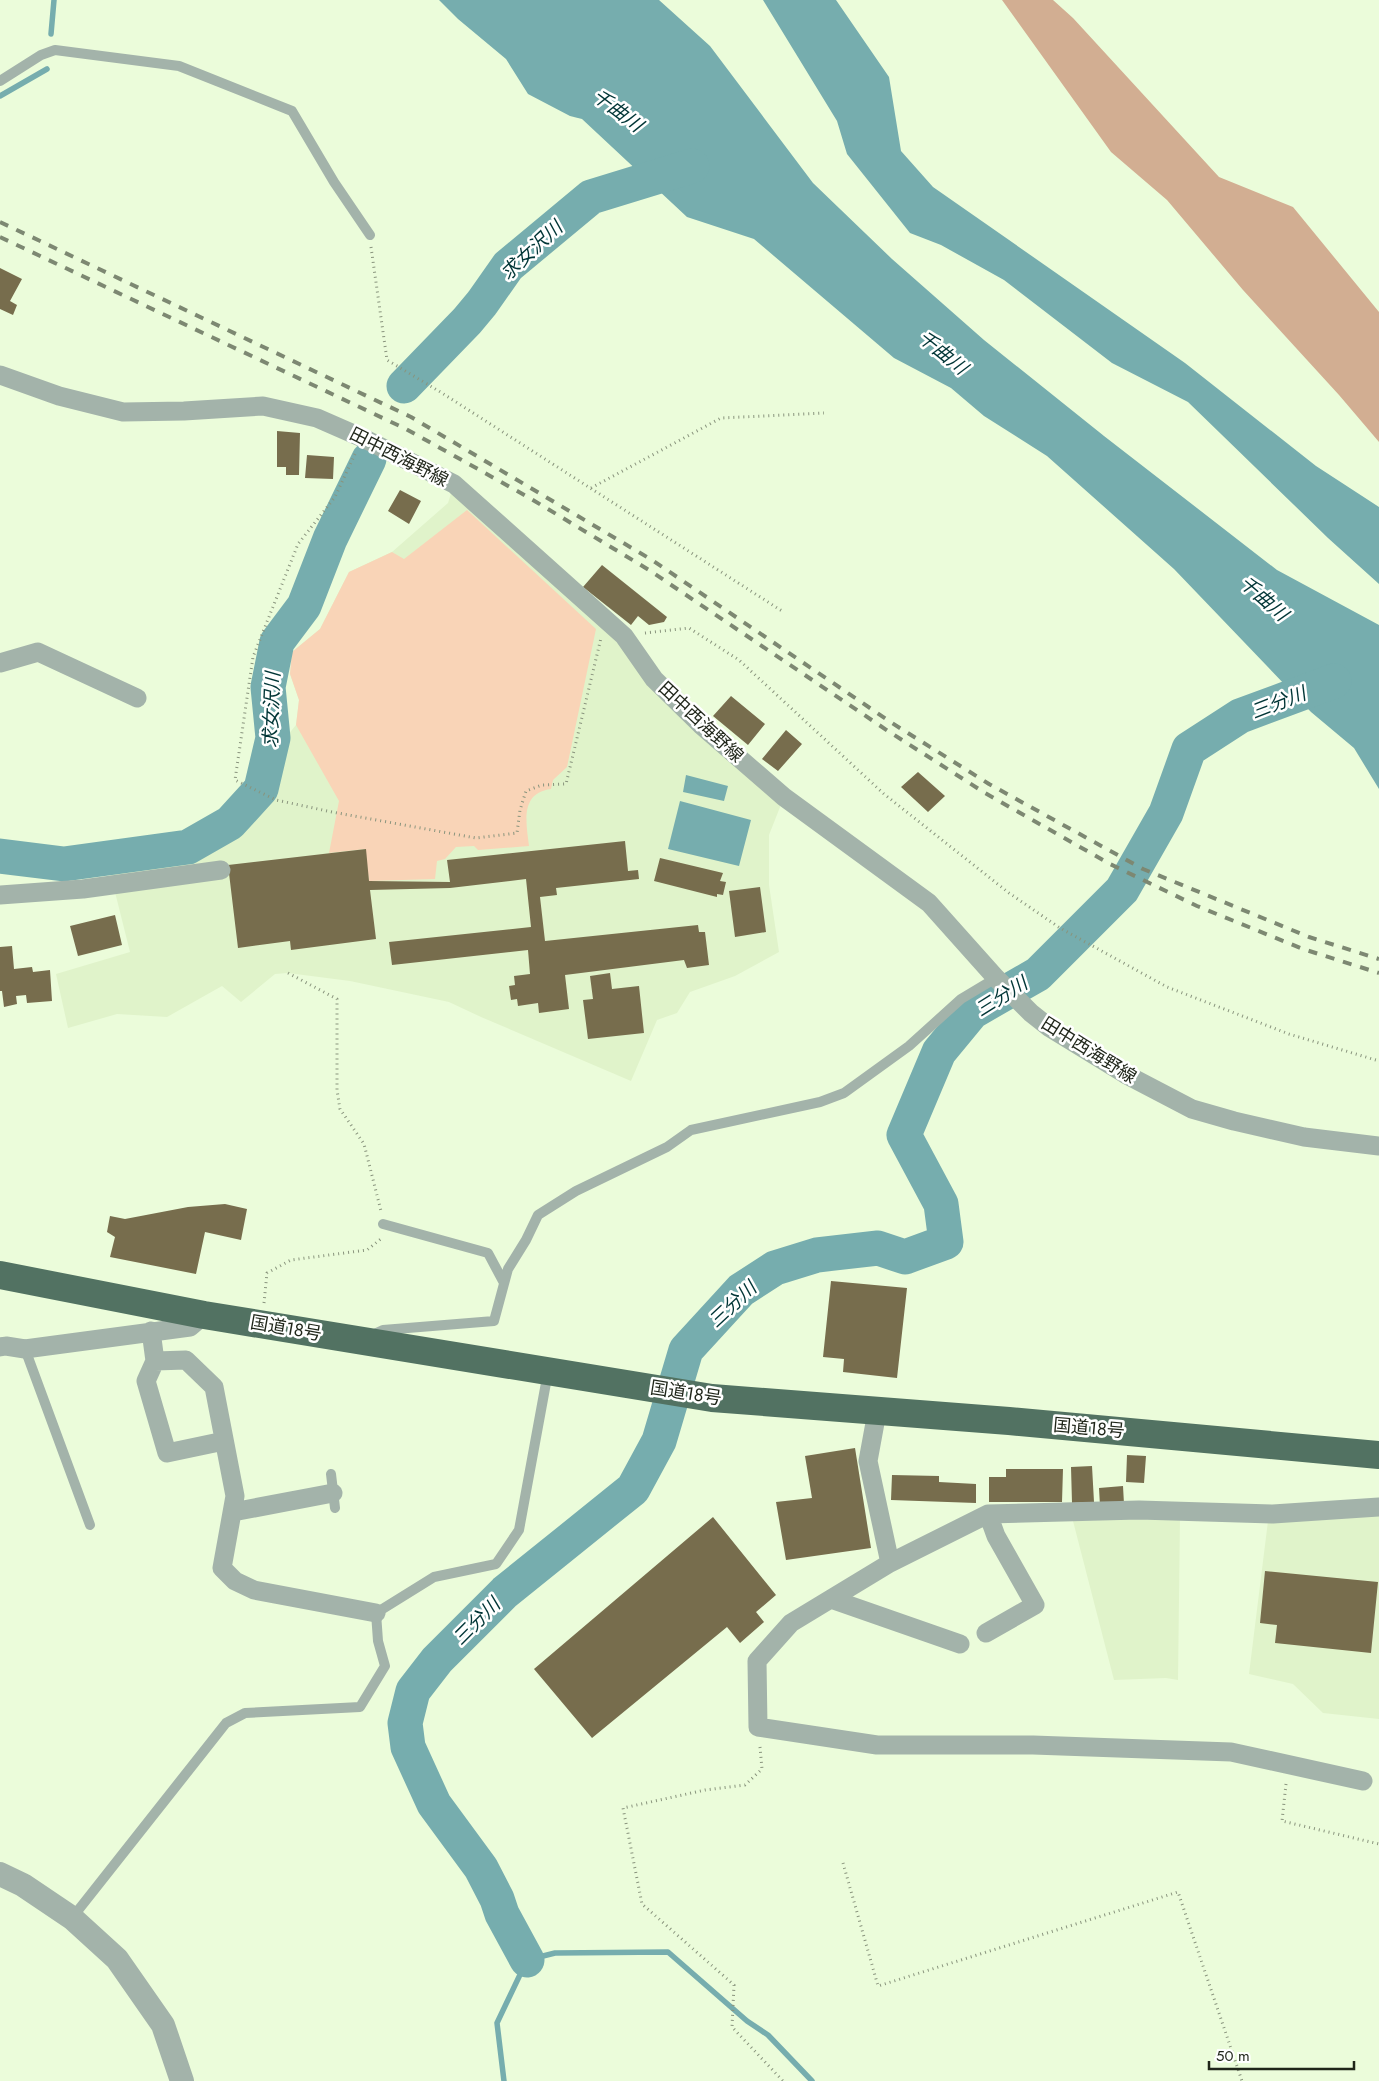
<svg xmlns="http://www.w3.org/2000/svg" width="1379" height="2081" viewBox="0 0 1379 2081" font-family="Jost,'Noto Sans JP',sans-serif">
	<style>
		.built { fill: #e0f3ca }
		.green { fill: #f9d4b7 }
		.forest { fill: #d2ae92 }
		.water { fill: #76adae }
		.lines { fill: none; stroke-linecap: round; stroke-linejoin: round }
		.stream { stroke: #76adae; stroke-width: 5.5 }
		.river { stroke: #76adae; stroke-width: 35 }
		.building { fill: #776d4d }
		.path { stroke: #89947d; stroke-width: 3; stroke-dasharray: 1 4; stroke-linecap: butt }
		.service { stroke: #a3b3aa; stroke-width: 10 }
		.minor { stroke: #a3b3aa; stroke-width: 19 }
		.tertiary { stroke: #a3b3aa; stroke-width: 24 }
		.trunk { stroke: #527262; stroke-width: 28 }
		.rail { stroke: #7d8872; stroke-width: 4; stroke-dasharray: 9 9; stroke-linecap: butt }
		.labels { text-anchor: middle; stroke-width: 5; stroke-linejoin: round; paint-order: stroke }
		.street-label { font-size: 18px; fill: #1f2519; stroke: #fff }
		.water-label { font-size: 19px; font-style: italic; fill: #003536; stroke: #fff }
	</style>
	<rect width="100%" height="100%" fill="#ebfcda"/>
	<path class="built" d="M 454,484 L 784,797 L 769,835 L 769,885 L 779,952 L 735,976 L 690,992 L 677,1013 L 657,1020 L 631,1081 L 481,1017 L 449,1002 L 350,981 L 288,973 L 275,974 L 241,1002 L 222,986 L 167,1017 L 117,1014 L 68,1028 L 56,974 L 130,952 L 110,872 L 189,861 L 231,837 L 262,804 L 282,742 L 296,725 L 299,700 L 290,674 L 292,652 L 320,629 L 349,572 L 392,552 L 448,503 Z
		M 1379,1512 L 1379,1719 L 1323,1713 L 1293,1684 L 1249,1674 L 1268,1521 Z
		M 1180,1517 L 1178,1680 L 1166,1678 L 1114,1680 L 1073,1521 Z"/>
	<path class="green" d="M 467,510 L 596,629 L 567,767 L 553,780 L 551,789 C 520,793 526,822 529,846 L 478,850 L 474,846 L 456,847 L 445,859 L 437,861 L 435,879 L 369,881 L 365,849 L 329,853 L 339,801 L 296,725 L 299,700 L 290,674 L 292,652 L 320,629 L 349,572 L 392,552 L 404,559 Z"/>
	<path class="forest" d="M 1002,0 L 1053,0 L 1073,18 L 1219,177 L 1293,207 L 1379,312 L 1379,442 L 1339,395 L 1243,290 L 1167,200 L 1111,152 Z"/>
	<path class="water" d="M 439,0 L 659,0 L 710,46 L 813,183 L 892,259 L 984,340 L 1104,436 L 1277,570 L 1379,625 L 1379,789 L 1354,748 L 1311,712 L 1174,569 L 1047,456 L 984,416 L 951,388 L 894,358 L 754,239 L 687,217 L 582,119 L 570,116 L 528,94 L 506,59 L 458,19 Z
		M 763,0 L 836,0 L 889,77 L 901,151 L 933,187 L 1185,363 L 1316,466 L 1379,507 L 1379,584 L 1328,538 L 1188,402 L 1112,363 L 1004,280 L 941,245 L 910,233 L 847,154 L 837,121 Z
		M 686,775 L 728,786 L 724,801 L 683,792 Z
		M 680,801 L 751,820 L 739,866 L 668,849 Z"/>
	<g class="lines">
		<path class="stream" d="M 51,34 L 54,0
			M 0,96 L 47,69
			M 504,2081 L 497,2023 L 527,1960 L 555,1953 L 668,1952 L 747,2021 L 768,2035 L 812,2081"/>
		<path class="river" d="M 404,386 L 467,321 L 482,303 L 508,266 L 591,197 L 692,166
			M 0,856 L 64,864 L 188,847 L 230,823 L 261,789 L 273,738 L 268,687 L 277,642 L 304,606 L 330,539 L 369,459
			M 527,1960 L 502,1914 L 497,1899 L 481,1868 L 434,1804 L 408,1747 L 405,1723 L 413,1691 L 437,1660 L 505,1592 L 633,1489 L 659,1441 L 686,1350 L 741,1290 L 775,1268 L 817,1255 L 878,1248 L 905,1257 L 946,1242 L 941,1204 L 904,1135 L 939,1052 L 972,1012 L 1038,974 L 1122,890 L 1166,813 L 1189,749 L 1240,716 L 1334,681"/>
	</g>
	<path class="building" d="M 0,268 L 22,279 L 10,301 L 17,305 L 13,315 L 0,309 Z
		M 277,431 L 300,433 L 299,475 L 286,475 L 286,467 L 277,467 Z
		M 307,455 L 334,457 L 333,479 L 305,478 Z
		M 400,490 L 421,501 L 409,524 L 388,511 Z
		M 602,565 L 667,617 L 664,622 L 649,625 L 638,616 L 631,625 L 583,587 Z
		M 731,696 L 765,724 L 748,745 L 713,716 Z
		M 786,730 L 802,744 L 778,771 L 762,759 Z
		M 918,772 L 945,796 L 928,812 L 901,787 Z
		M 625,841 L 628,871 L 638,870 L 639,879 L 556,888 L 557,895 L 540,897 L 545,941 L 698,925 L 699,932 L 705,932 L 709,965 L 687,968 L 684,960 L 565,975 L 569,1009 L 539,1013 L 538,1003 L 518,1006 L 517,999 L 511,1000 L 509,986 L 515,985 L 514,976 L 530,974 L 528,950 L 392,965 L 389,942 L 531,927 L 526,879 L 450,888 L 370,890 L 376,939 L 291,950 L 290,941 L 238,948 L 228,865 L 366,849 L 369,881 L 450,882 L 447,860 Z
		M 660,858 L 723,873 L 720,881 L 726,882 L 723,895 L 717,894 L 717,897 L 654,881 Z
		M 760,887 L 766,932 L 735,937 L 729,891 Z
		M 115,915 L 122,945 L 78,956 L 70,926 Z
		M 12,946 L 14,969 L 32,967 L 33,972 L 50,970 L 52,1001 L 27,1003 L 26,995 L 16,996 L 17,1004 L 4,1007 L 2,991 L 0,991 L 0,947 Z
		M 610,973 L 612,989 L 639,986 L 644,1033 L 588,1039 L 583,1000 L 593,999 L 590,976 Z
		M 225,1204 L 247,1209 L 241,1240 L 205,1232 L 196,1274 L 110,1257 L 115,1237 L 107,1232 L 110,1216 L 125,1219 L 188,1207 Z
		M 831,1281 L 907,1288 L 897,1378 L 843,1372 L 844,1359 L 823,1357 Z
		M 855,1448 L 871,1548 L 786,1560 L 776,1502 L 812,1498 L 805,1456 Z
		M 1127,1455 L 1146,1456 L 1144,1483 L 1126,1482 Z
		M 1092,1466 L 1094,1502 L 1072,1503 L 1071,1467 Z
		M 1006,1469 L 1063,1469 L 1062,1502 L 989,1502 L 989,1477 L 1006,1477 Z
		M 892,1475 L 939,1476 L 939,1482 L 976,1484 L 976,1503 L 891,1500 Z
		M 1123,1486 L 1124,1504 L 1100,1506 L 1099,1488 Z
		M 713,1517 L 776,1595 L 756,1612 L 764,1622 L 740,1643 L 727,1627 L 592,1738 L 534,1669 Z
		M 1265,1571 L 1378,1582 L 1371,1653 L 1275,1643 L 1277,1625 L 1260,1623 Z"/>
	<g class="lines">
		<path class="path" d="M 371,247 L 387,360 L 442,393 L 782,611
			M 355,454 L 335,497 L 298,544 L 253,657 L 235,780 L 276,800 L 332,812 L 476,838 L 517,833 L 520,810 L 526,791 L 542,785 L 566,784 L 601,638
			M 591,488 L 721,418 L 824,413
			M 645,633 L 689,628 L 739,660 L 884,794 L 1009,893 L 1060,928 L 1167,987 L 1289,1034 L 1379,1061
			M 288,973 L 337,999 L 337,1090 L 340,1109 L 364,1144 L 381,1211
			M 264,1303 L 267,1273 L 291,1260 L 367,1250 L 382,1238
			M 760,1747 L 762,1769 L 745,1785 L 705,1790 L 623,1808 L 642,1904 L 734,1985 L 732,2027 L 783,2081
			M 1286,1784 L 1282,1821 L 1379,1844
			M 843,1863 L 878,1986 L 1178,1892 L 1242,2081"/>
		<path class="service" d="M 0,81 L 41,55 L 55,50 L 179,66 L 292,111 L 334,182 L 370,235
			M 383,1224 L 488,1253 L 504,1283
			M 370,1336 L 383,1330 L 494,1321 L 508,1269 L 526,1240 L 538,1215 L 576,1191 L 667,1147 L 691,1130 L 820,1102 L 844,1093 L 909,1046 L 961,999 L 996,978
			M 25,1349 L 90,1525
			M 331,1474 L 335,1508
			M 72,1918 L 226,1723 L 245,1713 L 360,1707 L 385,1666 L 378,1641 L 376,1613 L 434,1577 L 496,1564 L 519,1530 L 548,1372"/>
		<path class="minor" d="M 0,375 L 59,396 L 123,412 L 184,411 L 263,406 L 317,418 L 365,439 L 454,484 L 624,636 L 654,679 L 701,725 L 784,797 L 929,903 L 996,978 L 1031,1013 L 1050,1028 L 1125,1074 L 1192,1109 L 1234,1121 L 1304,1137 L 1379,1146
			M 0,663 L 38,652 L 137,698
			M 0,895 L 83,889 L 221,870
			M 151,1331 L 155,1361 L 186,1360 L 214,1387 L 235,1496 L 222,1568 L 235,1581 L 254,1590 L 376,1613
			M 0,1347 L 6,1346 L 25,1349 L 190,1327 L 204,1315
			M 155,1361 L 146,1381 L 167,1453 L 224,1441
			M 877,1412 L 868,1461 L 890,1563
			M 233,1512 L 333,1493
			M 831,1599 L 960,1644
			M 986,1633 L 1035,1605 L 996,1536 L 988,1514
			M 1363,1781 L 1231,1752 L 1033,1745 L 877,1745 L 758,1727 L 757,1661 L 791,1623 L 890,1563 L 988,1514 L 1139,1510 L 1273,1514 L 1379,1507"/>
		<path class="tertiary" d="M 0,1874 L 23,1885 L 72,1918 L 117,1959 L 163,2025 L 182,2081"/>
		<path class="trunk" d="M 0,1275 L 204,1315 L 712,1398 L 1009,1421 L 1379,1455"/>
		<path class="rail" d="M 0,222 L 411,417 L 652,560 L 892,723 L 989,784 L 1143,869 L 1309,937 L 1379,959
			M 0,237 L 406,429 L 528,497 L 649,570 L 888,731 L 985,793 L 1110,864 L 1197,906 L 1303,949 L 1379,973"/>
	</g>
	<g class="labels">
		<g class="street-label">
			<text transform="translate(399 457) rotate(27)" y="6">田中西海野線</text>
			<text transform="translate(701 722) rotate(43)" y="6">田中西海野線</text>
			<text transform="translate(1089 1050) rotate(32)" y="6">田中西海野線</text>
			<text transform="translate(286 1328) rotate(10)" y="6">国道18号</text>
			<text transform="translate(686 1393) rotate(9)" y="6">国道18号</text>
			<text transform="translate(1089 1428) rotate(5)" y="6">国道18号</text>
		</g>
		<g class="water-label">
			<text transform="translate(618 110) rotate(37)" y="7">千曲川</text>
			<text transform="translate(531 250) rotate(-43)" y="7">求女沢川</text>
			<text transform="translate(943 352) rotate(39)" y="7">千曲川</text>
			<text transform="translate(1264 598) rotate(41)" y="7">千曲川</text>
			<text transform="translate(1278 702) rotate(-21)" y="7">三分川</text>
			<text transform="translate(271 710) rotate(-88)" y="7">求女沢川</text>
			<text transform="translate(1001 996) rotate(-32)" y="7">三分川</text>
			<text transform="translate(732 1304) rotate(-43)" y="7">三分川</text>
			<text transform="translate(476 1621) rotate(-45)" y="7">三分川</text>
		</g>
	</g>
	<path d="M1209 2061v8h145v-8" fill="none" stroke="#1f2519" stroke-width="2.5"/>
	<text x="1216" y="2061" font-size="15" fill="#1f2519" stroke="#ffffff" stroke-width="4" paint-order="stroke">50 m</text>
</svg>
